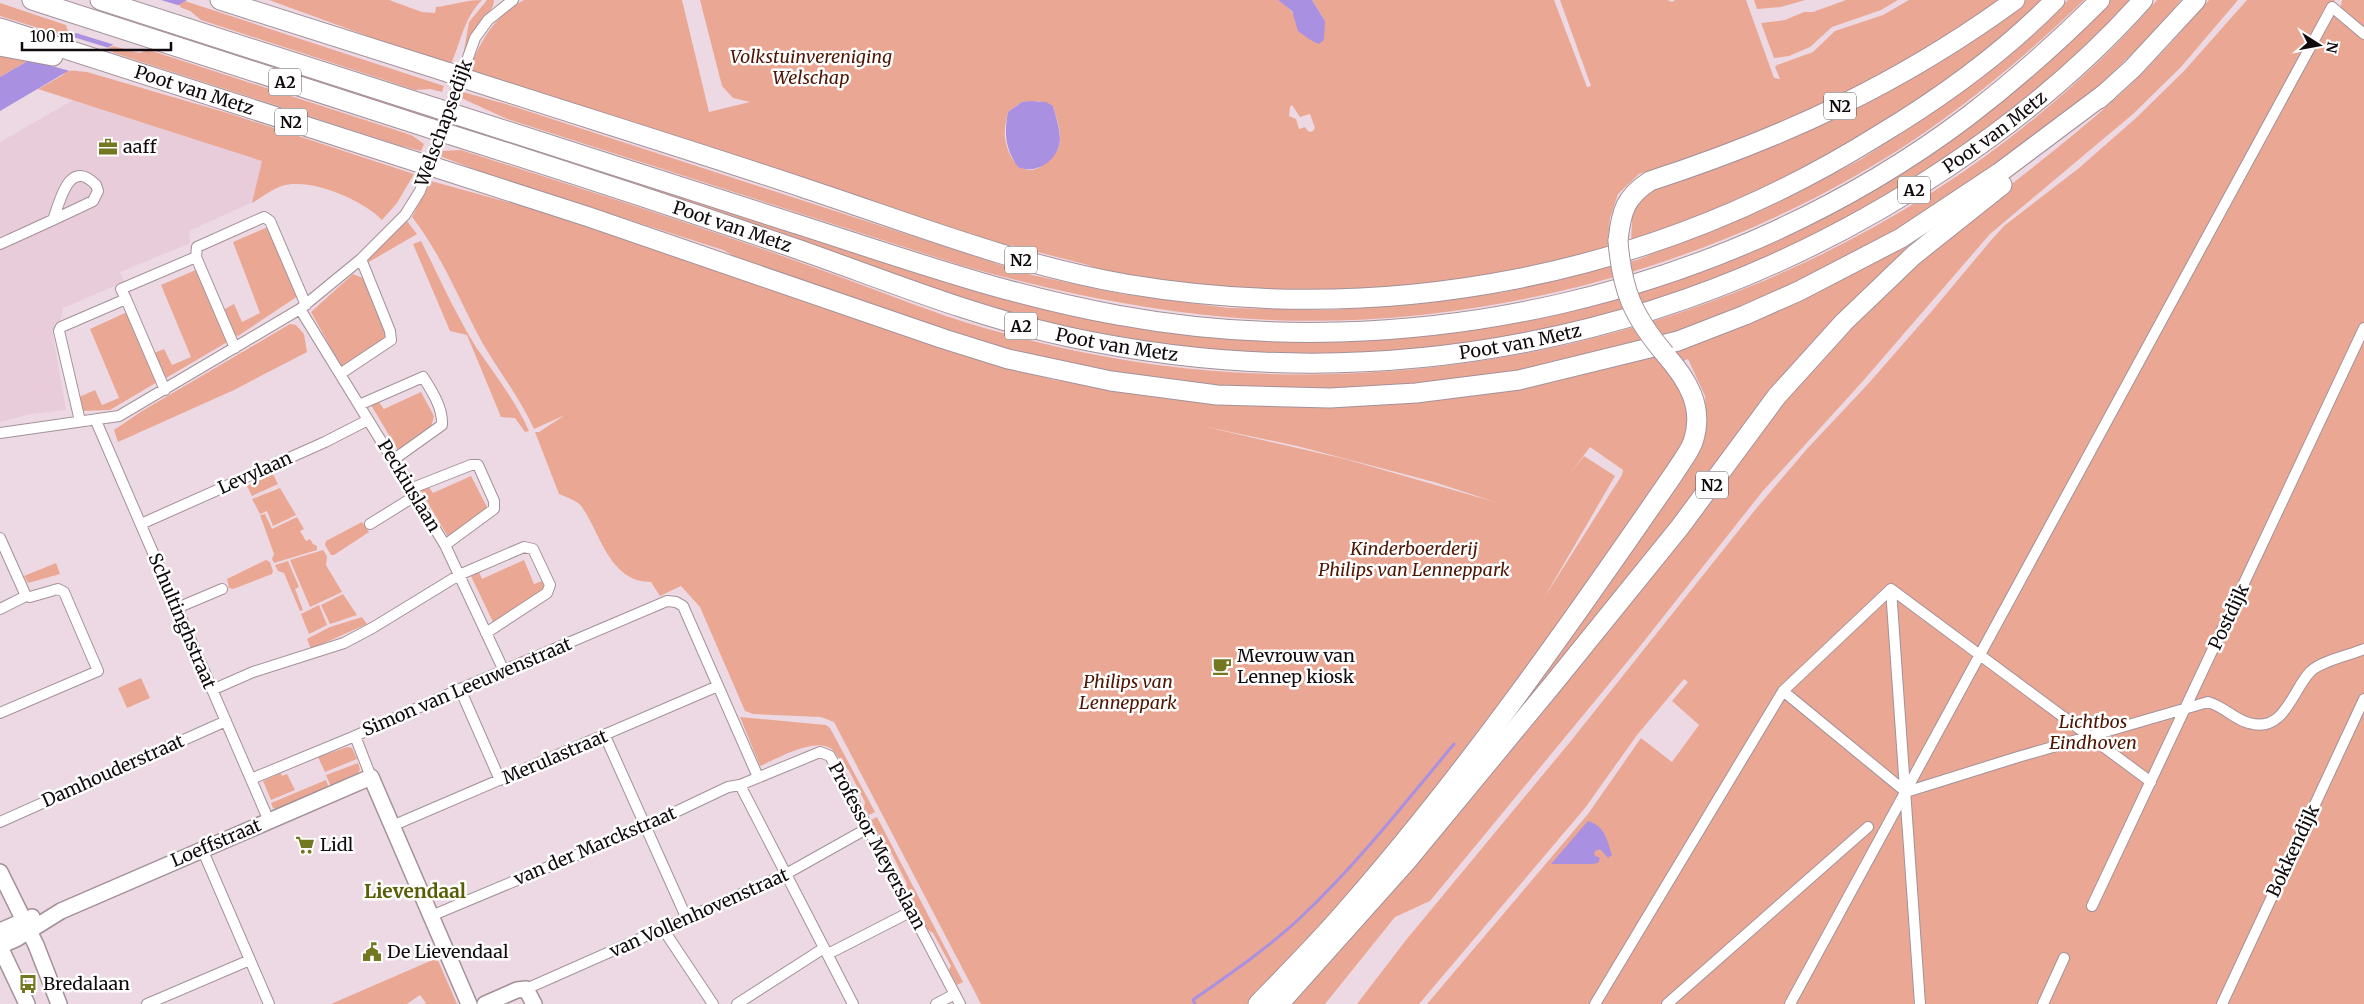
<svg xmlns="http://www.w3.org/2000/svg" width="2364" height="1004" viewBox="0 0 2364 1004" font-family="Merriweather,serif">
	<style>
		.built { fill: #e8ccd9 }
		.green { fill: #eaa894; fill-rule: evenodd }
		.water { fill: #aa90e1 }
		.pier { fill: #edd9e3 }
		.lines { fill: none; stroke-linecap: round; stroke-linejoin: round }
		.stream { stroke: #aa90e1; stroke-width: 3 }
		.street-casing { stroke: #a39199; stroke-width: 12 }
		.secondary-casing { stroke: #a39199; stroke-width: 18 }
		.highway-casing { stroke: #a39199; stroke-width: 21 }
		.street { stroke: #fff; stroke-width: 10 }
		.secondary { stroke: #fff; stroke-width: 15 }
		.highway { stroke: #fff; stroke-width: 19 }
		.highway-bridge-casing { stroke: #a39199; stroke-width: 21; stroke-linecap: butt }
		.highway-bridge { stroke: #fff; stroke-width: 19 }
		.labels { text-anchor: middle; stroke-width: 5; stroke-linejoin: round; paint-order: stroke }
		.shield { fill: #fff; stroke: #585456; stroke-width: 1 }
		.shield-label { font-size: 16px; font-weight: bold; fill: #100a0d }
		.park-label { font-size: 18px; font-style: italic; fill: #4e1603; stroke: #fff }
		.street-label { font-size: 18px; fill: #100a0d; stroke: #fff }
		.poi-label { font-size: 18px; fill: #100a0d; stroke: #fff; text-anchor: start }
		.neighbourhood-label { font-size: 19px; font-weight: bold; fill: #585d04; stroke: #fff }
	</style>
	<rect width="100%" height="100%" fill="#edd9e3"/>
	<path class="built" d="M 75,99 L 272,152 L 255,201 L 189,231 L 190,243 L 120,272 L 124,282 L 63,308 L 60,323 L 52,330 L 66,410 L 31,414 L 0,422 L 0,142 Z"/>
	<path class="green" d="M 269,0 L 389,0 L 422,12 L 435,13 L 436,7 C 453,5 465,0 482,0 C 463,19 461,43 450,66 Z
		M 487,0 L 494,0 L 493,6 L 463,56 L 469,22 Z
		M 524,0 L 682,0 L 709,112 L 750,102 L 733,98 L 722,86 L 700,0 L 1278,0 C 1283,4 1290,8 1293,14 C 1299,24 1296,32 1309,37 L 1325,21 L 1312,0 L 1554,0 L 1587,87 L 1591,86 L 1560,0 L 1667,0 L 1672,2 L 1675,0 L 1746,0 L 1774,78 L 1780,79 L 1775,67 L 1777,65 L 1813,52 L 1835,31 L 1883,15 L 1909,0 L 2005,0 L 1980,18 L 1829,104 L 1706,154 L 1639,174 L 1618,194 L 1610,218 L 1607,251 L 1405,290 L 1284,294 L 1117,277 L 1088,265 L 1010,245 L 978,240 L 468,71 C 482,40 493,17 524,0 ZM 1039,101 L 1053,106 C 1056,117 1064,137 1058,148 C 1057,152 1051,156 1048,160 C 1030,181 1011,166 1006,143 C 1003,132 1006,122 1008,112 L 1022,102 ZM 1292,105 L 1300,117 L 1310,114 L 1315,128 L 1313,131 L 1309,132 L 1305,127 L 1299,129 L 1296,119 L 1289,116 L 1290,107 Z
		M 1754,0 L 1805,0 L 1781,7 L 1757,9 Z
		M 1846,0 L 1898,0 L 1881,10 L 1832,27 L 1810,47 L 1789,56 L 1774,58 L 1761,23 L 1785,20 L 1804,12 L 1813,12 Z
		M 2023,0 L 2044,0 L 1998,42 L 1945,84 L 1803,172 L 1631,245 L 1632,220 L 1630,220 L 1633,205 L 1646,190 L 1710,165 Z
		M 2068,0 L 2084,0 C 2031,51 1976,98 1915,139 C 1719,270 1461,338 1226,317 C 1136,309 1050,290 963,266 L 507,119 L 459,97 L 463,92 L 509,105 L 1032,275 L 1122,294 L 1228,308 L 1330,310 L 1408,305 L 1505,292 L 1637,260 L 1762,210 L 1860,160 L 1954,98 L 2023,44 Z
		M 2109,0 L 2133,0 L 2030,97 L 1931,172 L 1782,253 L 1652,304 L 1514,338 L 1413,352 L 1332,356 L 1223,354 L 1024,320 L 450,128 L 452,121 L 961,284 L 1224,336 L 1284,341 L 1332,341 L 1411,337 L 1510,323 L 1605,300 L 1775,237 L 2068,41 Z
		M 2157,0 L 2181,0 L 2150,36 L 2103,82 L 2050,127 L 1997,167 L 1850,259 L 1675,336 L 1519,373 L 1416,387 L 1331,392 L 1218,390 L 1110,375 L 1014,354 L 751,265 L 723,250 L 487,174 L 440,156 L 441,151 L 461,150 L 492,160 C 595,193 699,226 802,263 C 850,280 898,299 946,316 C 1000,334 1057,348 1113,358 C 1488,424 1905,289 2157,0 Z
		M 2209,0 L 2238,0 L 2181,67 L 2133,114 L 1990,234 L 1863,381 L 1762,492 L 1637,650 L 1430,901 L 1395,917 L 1325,1004 L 1285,1004 L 1782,400 C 1825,351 1868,301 1918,258 C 1984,203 2055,154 2118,96 C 2151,67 2180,33 2209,0 Z
		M 2247,0 L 2335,0 L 2332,6 L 2364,32 L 2364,1004 L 1427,1004 L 1588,814 L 1641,738 L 1672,762 L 1699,725 L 1672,701 L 1688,682 L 1684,679 L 1637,735 L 1585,808 L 1419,1004 L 1357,1004 L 1406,940 L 1570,742 L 1755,510 L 1806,450 L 1868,384 L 1931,312 L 1993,238 L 2004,226 L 2079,168 L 2136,118 L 2184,71 Z
		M 2342,0 L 2364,0 L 2364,30 L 2340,9 Z
		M 185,1 L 444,86 L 442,92 L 430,89 L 415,90 L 201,20 L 190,11 L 177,6 Z
		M 0,3 L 66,25 L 68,31 L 61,35 L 0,16 Z
		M 163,27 L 435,115 L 432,123 L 157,33 Z
		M 113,46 L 139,53 L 149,50 L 402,132 L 413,136 L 424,144 L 421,151 L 398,145 L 114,53 L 108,48 Z
		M 0,55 L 29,60 L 0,77 Z
		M 67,70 L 87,72 L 231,114 L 414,174 L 397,203 L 382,220 C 363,200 310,177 282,186 C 272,189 261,198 252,203 L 262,161 L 38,89 L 63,75 Z
		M 431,181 L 587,224 L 942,345 L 978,360 L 1054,380 L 1282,403 L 1637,358 L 1954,212 L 1676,523 L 1470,776 L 1706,418 L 1705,396 L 1688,359 L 1665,368 L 1677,378 L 1690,417 L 1685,439 L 1668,472 C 1584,590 1503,710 1411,823 C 1360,885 1305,944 1251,1004 L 981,1004 L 834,722 L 821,717 L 753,714 L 745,711 L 700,607 L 681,586 L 660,596 L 651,582 C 610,582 601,535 582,507 C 578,501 566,497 559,494 L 535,432 L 539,432 L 565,415 L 534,429 C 520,398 500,373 483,344 C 460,302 442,255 412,217 ZM 1202,426 L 1297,446 L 1434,482 L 1495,502 L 1345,459 ZM 1590,447 L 1623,470 L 1622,475 L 1544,598 L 1615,476 L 1584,456 L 1569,475 Z
		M 407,221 L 417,234 L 369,262 L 367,260 Z
		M 270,226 L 298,296 L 238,336 L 235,335 L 223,310 L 234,304 L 242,322 L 260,313 L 233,242 Z
		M 421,241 C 439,277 455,313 476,347 C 495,375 515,400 529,431 L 525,432 L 515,418 L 501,417 L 467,335 L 450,331 L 413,244 Z
		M 198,269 L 229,341 L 166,378 L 154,353 L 164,349 L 172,365 L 191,357 L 161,285 Z
		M 353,274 L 365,279 L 389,334 L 386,339 L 342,368 L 311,312 Z
		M 127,312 L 159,381 L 110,410 L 82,411 L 77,398 L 95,390 L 102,405 L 119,398 L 90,329 Z
		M 290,324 L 296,325 L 304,334 L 307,352 L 234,390 L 118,442 L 114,430 L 142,411 Z
		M 421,392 L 434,416 L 431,428 L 398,450 L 371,405 L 378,401 L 384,409 Z
		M 273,474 L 278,484 L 252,496 L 247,486 Z
		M 471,476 L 488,509 L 448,537 L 421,491 L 421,489 L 428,486 L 433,493 Z
		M 280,488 L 296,515 L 273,526 L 267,511 L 260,514 L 252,499 Z
		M 265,514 L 272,529 L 297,517 L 304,529 L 300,531 L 306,541 L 310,539 L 313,544 L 317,546 L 317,550 L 274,563 L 272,559 L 274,554 L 260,515 Z
		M 362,522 L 369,532 L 334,555 L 331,555 L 325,545 L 326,541 Z
		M 323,550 L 327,556 L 326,565 L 342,592 L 310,607 L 290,560 Z
		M 266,560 L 270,562 L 273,571 L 272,574 L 233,589 L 229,588 L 227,579 Z
		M 524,560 L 534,584 L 542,581 L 544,586 L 541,593 L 493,622 L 471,576 L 479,572 L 482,579 Z
		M 288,561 L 299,587 L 295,589 L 303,610 L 300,611 L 284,573 L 278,571 L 275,565 Z
		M 56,563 L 60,574 L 28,583 L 24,576 Z
		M 343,594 L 357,615 L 330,624 L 321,605 Z
		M 319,605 L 327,625 L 309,634 L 301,614 Z
		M 362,617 L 367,624 L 311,649 L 307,639 L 330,627 Z
		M 141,678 L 150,698 L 127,708 L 118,688 Z
		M 740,717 L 826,725 L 830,728 L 875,812 L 869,815 L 864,807 L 865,802 L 848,769 L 843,767 C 840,761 837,752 830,748 C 813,738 777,759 760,766 Z
		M 347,747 L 352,748 L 357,759 L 325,772 L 318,757 Z
		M 358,763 L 360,769 L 357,776 L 331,787 L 326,775 Z
		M 281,773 L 282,776 L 287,774 L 295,790 L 271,800 L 263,781 Z
		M 326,780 L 329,788 L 278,810 L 273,808 L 271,803 Z
		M 877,817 L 963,982 L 957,985 L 949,970 L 951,966 L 933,933 L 928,930 L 906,888 L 907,884 L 890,850 L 886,849 L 871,820 Z
		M 437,958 L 457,1004 L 424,1004 L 426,1003 L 420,995 L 407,1004 L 331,1004 Z"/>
	<path class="water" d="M 132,0 L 187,0 L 177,6 L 172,5 L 138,30 L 0,111 L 0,77 L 76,33 L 80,34 Z
		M 1278,0 L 1312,0 L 1325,21 L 1324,40 L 1319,44 C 1312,42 1305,36 1298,31 L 1292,11 Z
		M 1031,101 L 1046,102 L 1053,106 C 1056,117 1060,129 1060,140 C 1058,161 1036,175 1018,167 C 1005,148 1004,134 1008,112 L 1022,102 Z
		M 1588,821 C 1605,826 1607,840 1612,855 L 1608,858 L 1600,849 L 1595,851 L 1594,855 L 1600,858 L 1598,863 L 1592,864 L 1551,864 Z"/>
	<path class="pier" d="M 127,0 L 161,0 L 181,6 L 178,8 L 172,6 L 166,10 L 163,17 L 145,26 L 141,26 L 139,32 L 115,45 L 79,34 L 88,29 L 91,21 L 109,13 Z
		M 67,35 L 109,48 L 70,71 L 26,59 Z"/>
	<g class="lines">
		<path class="stream" d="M 1195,1004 L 1193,1000 C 1230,974 1268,948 1301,917 C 1357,864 1405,803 1454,744"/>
		<g class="street-casing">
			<path id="street" d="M 0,244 C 31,230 62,216 93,201 L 98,191 L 96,185 C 69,157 60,201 53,220
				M 196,257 L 235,348
				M 126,299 L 165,390
				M 300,309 L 445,545 L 504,671
				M 340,374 L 391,340 L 390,331 L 361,259
				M 359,405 L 423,377 C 432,391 443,408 442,425 L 393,460
				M 80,421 L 59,331 L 61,327 L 126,299 L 121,289 L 196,257 L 197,247 L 264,217 L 270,221 L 306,305
				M 96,421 L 269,821
				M 0,433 L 119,416 L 300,309 L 361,259 L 405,215 L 420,191 L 475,38 L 488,20 L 513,0
				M 410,489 L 471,465 L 478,465 L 494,501 L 494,509 L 445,545
				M 141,524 L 325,442 L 368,420
				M 370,524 L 415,496
				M 0,538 L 26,596
				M 1891,589 L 2151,782
				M 177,608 L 222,589
				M 0,609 L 26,596
				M 460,689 L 500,780
				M 212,690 L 253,672 L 344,643 L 374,627 L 459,575 L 524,547 L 533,549 L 550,585 L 547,593 L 486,633
				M 1783,691 L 1891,589 L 1920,1004
				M 0,713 L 98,671 L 64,592 L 58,589 L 30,597 L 26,596
				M 355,736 L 371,777
				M 605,736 L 687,919
				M 251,779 L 355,736 L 460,689 L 667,601 L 676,602 L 683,606 L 758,777
				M 740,785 L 853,1004
				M 1906,792 L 2018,757 L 2208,702 C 2225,707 2235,720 2249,723 C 2285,734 2293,688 2311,671 C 2321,661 2350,655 2364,649
				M 0,822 L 226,721
				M 392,826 L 718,686
				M 202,849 L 269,1004
				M 2092,906 L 2364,328
				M 431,916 L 646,826 L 728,787 L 740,785 L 820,752 L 830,756 L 960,1004
				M 663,929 L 713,1004
				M 828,954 L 912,911
				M 526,989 L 786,874 L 868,828
				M 147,1004 L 250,960
				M 737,1004 L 824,948
				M 936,1004 L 955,994
				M 1595,1004 L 1783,691 L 1906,792
				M 1667,1004 L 1868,827
				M 1790,1004 L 2332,7 L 2364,34
				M 2043,1004 L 2064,958
				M 2222,1004 L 2364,699"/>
		</g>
		<g class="secondary-casing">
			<path id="secondary" d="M 0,872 L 36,945 L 59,1004
				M 0,931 L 32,917
				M 0,946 L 16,939 L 61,911 L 371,777 L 469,1004
				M 0,947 L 27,1004
				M 485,1004 L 517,990 L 526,989 L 534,1004"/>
		</g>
		<g class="highway-casing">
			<g id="highway">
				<path d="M 32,0 L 432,129"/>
				<path d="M 100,0 L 439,109"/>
				<path d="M 220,0 L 450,73"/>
				<path id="s1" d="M 0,28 L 420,163"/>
				<path d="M 0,46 L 53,56"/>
				<path d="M 466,79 C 580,116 694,151 807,189 C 913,224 1016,265 1126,284 C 1389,328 1654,276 1879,135 C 1942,97 2003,53 2055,0"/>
				<path d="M 2099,99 L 2133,68 L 2196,0"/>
				<path d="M 454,114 C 572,152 691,190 809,228 C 911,261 1011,296 1117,315 C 1409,369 1729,296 1967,117 C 2014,81 2058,42 2100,0"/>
				<path id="s2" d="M 448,134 C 565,171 681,209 797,249 C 888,281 975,317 1069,337 C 1376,403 1687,342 1948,167 C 2018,120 2086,64 2143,0"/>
				<path d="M 437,168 L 589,217 L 944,339 L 1008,359 L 1111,381 L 1217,395 L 1330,398 L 1416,393 L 1519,380 L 1678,341 L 1745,315 L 1799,291 L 1901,238 L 1999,173 L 2107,92"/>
				<path d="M 1618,241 C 1621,212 1625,197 1650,181 C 1785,137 1900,84 2015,0"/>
				<path d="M 1258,1004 C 1289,972 1320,941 1349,907 C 1467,772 1571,623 1673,475 C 1679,465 1689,453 1693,442 C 1705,407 1687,379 1665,354"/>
				<path d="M 1279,1004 L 1406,862 L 1553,684 L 1680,527 L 1777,396 L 1844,322 L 1914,255 L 2002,185"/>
			</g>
		</g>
		<use href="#street" class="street"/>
		<use href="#secondary" class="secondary"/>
		<use href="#highway" class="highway"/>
		<g class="highway-bridge-casing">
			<path id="highway-bridge" d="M 450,73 L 466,79
				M 439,109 L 454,114
				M 432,129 L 448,134
				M 420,163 L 437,168
				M 1618,241 C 1622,291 1633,316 1665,354"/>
		</g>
		<use href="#highway-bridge" class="highway-bridge"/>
	</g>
	<defs>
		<g id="office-bare" transform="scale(1.5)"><path d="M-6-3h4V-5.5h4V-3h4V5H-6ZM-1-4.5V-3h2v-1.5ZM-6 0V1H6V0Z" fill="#727720" stroke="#fff" stroke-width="2.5" paint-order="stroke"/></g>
		<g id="cafe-bare" transform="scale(1.5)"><path d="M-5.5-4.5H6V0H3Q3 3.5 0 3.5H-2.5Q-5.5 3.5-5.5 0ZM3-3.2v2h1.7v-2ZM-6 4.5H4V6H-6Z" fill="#727720" stroke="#fff" stroke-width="2.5" paint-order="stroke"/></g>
		<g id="supermarket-bare" transform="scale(1.5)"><path d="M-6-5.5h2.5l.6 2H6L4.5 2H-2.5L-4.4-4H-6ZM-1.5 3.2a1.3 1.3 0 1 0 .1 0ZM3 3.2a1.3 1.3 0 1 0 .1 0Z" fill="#727720" stroke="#fff" stroke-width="2.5" paint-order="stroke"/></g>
		<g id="civic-bare" transform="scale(1.5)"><path d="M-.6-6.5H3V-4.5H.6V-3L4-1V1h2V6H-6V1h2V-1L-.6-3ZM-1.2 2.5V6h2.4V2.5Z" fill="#727720" stroke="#fff" stroke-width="2.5" paint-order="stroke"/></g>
		<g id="bus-bare" transform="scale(1.5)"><path d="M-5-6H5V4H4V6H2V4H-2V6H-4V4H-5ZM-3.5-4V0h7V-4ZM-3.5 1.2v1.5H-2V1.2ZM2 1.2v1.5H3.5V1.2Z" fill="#727720" stroke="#fff" stroke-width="2.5" paint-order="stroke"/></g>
	</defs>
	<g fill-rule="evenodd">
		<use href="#office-bare" x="108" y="147"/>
		<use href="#cafe-bare" x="1222" y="666"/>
		<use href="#supermarket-bare" x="305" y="845"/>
		<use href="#civic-bare" x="372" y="952"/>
		<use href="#bus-bare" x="28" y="984"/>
	</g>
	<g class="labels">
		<g class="shield">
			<rect x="269" y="68.5" width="32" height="27" rx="4"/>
			<rect x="1824" y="92.5" width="32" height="27" rx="4"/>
			<rect x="275" y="108.5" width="32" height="27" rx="4"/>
			<rect x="1898" y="176.5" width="32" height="27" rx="4"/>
			<rect x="1005" y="246.5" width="32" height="27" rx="4"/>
			<rect x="1005" y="312.5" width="32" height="27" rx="4"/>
			<rect x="1696" y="471.5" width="32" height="27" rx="4"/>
		</g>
		<g class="shield-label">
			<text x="285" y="88">A2</text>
			<text x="1840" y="112">N2</text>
			<text x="291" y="128">N2</text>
			<text x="1914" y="196">A2</text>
			<text x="1021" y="266">N2</text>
			<text x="1021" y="332">A2</text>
			<text x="1712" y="491">N2</text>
		</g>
		<g class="park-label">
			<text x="811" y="63">Volkstuinvereniging<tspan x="811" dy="21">Welschap</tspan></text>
			<text x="1414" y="555">Kinderboerderij<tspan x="1414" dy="21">Philips van Lenneppark</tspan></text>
			<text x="1128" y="688">Philips van<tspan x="1128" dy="21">Lenneppark</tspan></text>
			<text x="2093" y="728">Lichtbos<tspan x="2093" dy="21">Eindhoven</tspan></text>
		</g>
		<g class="street-label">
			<text dy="6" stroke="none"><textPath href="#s1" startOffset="204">Poot van Metz</textPath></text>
			<text transform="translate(444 123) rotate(-70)" y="6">Welschapsedijk</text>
			<text dy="6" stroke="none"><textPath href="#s2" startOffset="1632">Poot van Metz</textPath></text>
			<text dy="6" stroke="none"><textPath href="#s2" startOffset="299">Poot van Metz</textPath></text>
			<text dy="6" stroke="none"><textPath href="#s2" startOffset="1108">Poot van Metz</textPath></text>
			<text dy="6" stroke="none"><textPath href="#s2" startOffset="702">Poot van Metz</textPath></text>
			<text transform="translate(255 473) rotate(-24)" y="6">Levylaan</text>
			<text transform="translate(409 486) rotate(59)" y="6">Peckiuslaan</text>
			<text transform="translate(2229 617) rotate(-65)" y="6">Postdijk</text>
			<text transform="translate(182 621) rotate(67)" y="6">Schultinghstraat</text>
			<text transform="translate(467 687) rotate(-23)" y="6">Simon van Leeuwenstraat</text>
			<text transform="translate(555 757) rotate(-23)" y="6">Merulastraat</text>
			<text transform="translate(113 771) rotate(-24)" y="6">Damhouderstraat</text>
			<text transform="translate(216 843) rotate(-23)" y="6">Loeffstraat</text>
			<text transform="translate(595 846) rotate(-23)" y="6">van der Marckstraat</text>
			<text transform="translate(877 846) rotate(62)" y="6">Professor Meyerslaan</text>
			<text transform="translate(2293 851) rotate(-65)" y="6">Bokkendijk</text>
			<text transform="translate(699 913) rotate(-24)" y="6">van Vollenhovenstraat</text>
		</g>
		<g class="poi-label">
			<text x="123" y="153">aaff</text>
			<text x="1237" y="662">Mevrouw van<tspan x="1237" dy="21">Lennep kiosk</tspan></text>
			<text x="320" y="851">Lidl</text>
			<text x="387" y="958">De Lievendaal</text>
			<text x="43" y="990">Bredalaan</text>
		</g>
		<g class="neighbourhood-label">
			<text x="415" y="898">Lievendaal</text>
		</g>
	</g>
	<g transform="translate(2319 45) rotate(101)" stroke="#ffffff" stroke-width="4" paint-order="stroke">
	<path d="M0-4L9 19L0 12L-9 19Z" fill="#100a0d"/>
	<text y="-8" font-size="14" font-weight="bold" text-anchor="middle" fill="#100a0d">N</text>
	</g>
	<path d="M22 42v8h149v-8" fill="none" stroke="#100a0d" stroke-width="2.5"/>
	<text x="30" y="42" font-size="15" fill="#100a0d" stroke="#ffffff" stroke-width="4" paint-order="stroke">100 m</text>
</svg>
